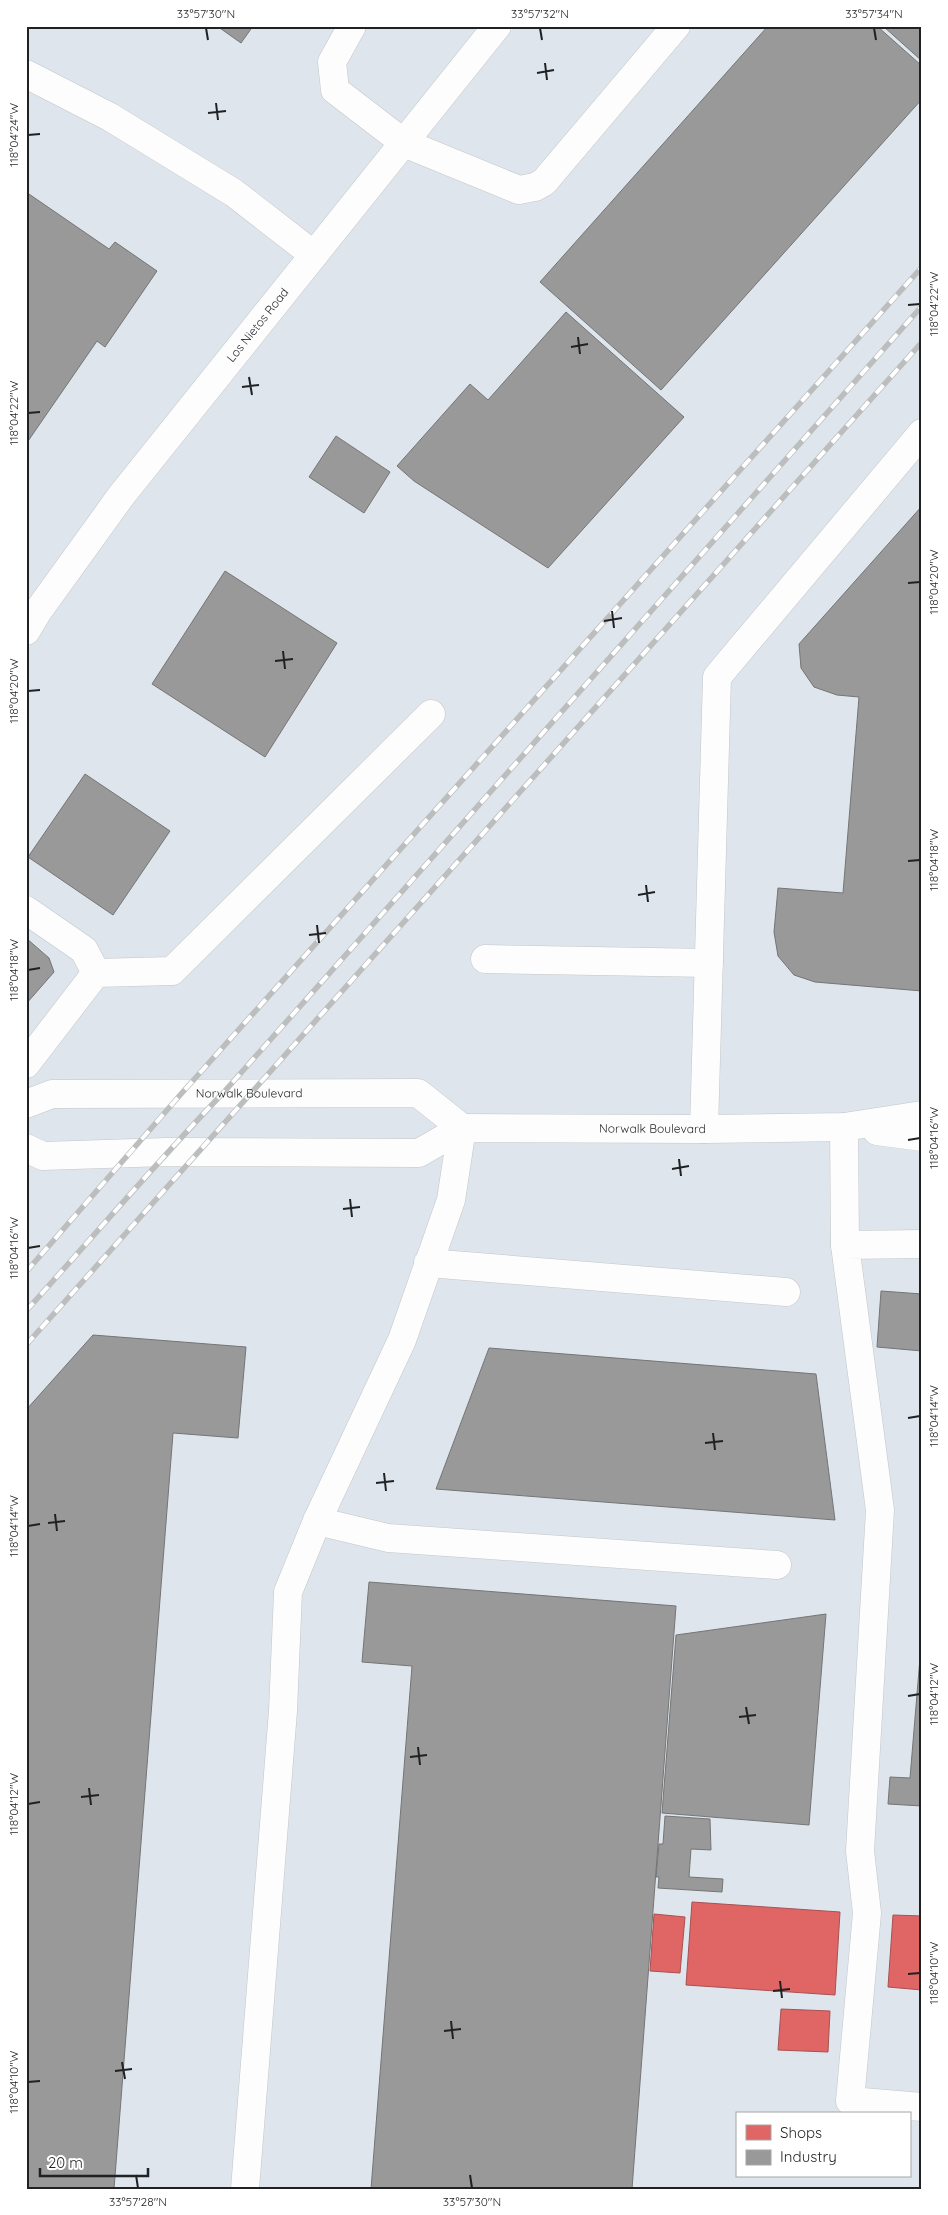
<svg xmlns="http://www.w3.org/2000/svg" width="948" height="2215" viewBox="0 0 948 2215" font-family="Quicksand,sans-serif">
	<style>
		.built { fill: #dee5ec; fill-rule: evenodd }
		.shops { fill: #e06666; stroke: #a65152 }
		.industry { fill: #999; stroke: #747576 }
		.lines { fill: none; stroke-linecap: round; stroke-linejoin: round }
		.minor-casing { stroke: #c4c6c8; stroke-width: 29 }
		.major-casing { stroke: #c4c6c8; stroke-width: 29 }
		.minor { stroke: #fdfdfe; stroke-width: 28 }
		.major { stroke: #fdfdfe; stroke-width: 28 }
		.rail-casing { stroke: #bcbdbd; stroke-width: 5.5 }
		.rail { stroke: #fff; stroke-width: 4; stroke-dasharray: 11; stroke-linecap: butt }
		.ticks { fill: none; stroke: #1f2123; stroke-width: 2 }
		.labels { text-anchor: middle; stroke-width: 5; stroke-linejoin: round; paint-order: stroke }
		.street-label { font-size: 12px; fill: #1f2123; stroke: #fff }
		.neatline { fill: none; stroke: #1f2123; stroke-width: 2 }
		.ticks-label { font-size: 12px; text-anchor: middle; fill: #1f2123 }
	</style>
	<rect width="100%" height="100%" fill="#f0f3f6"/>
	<path class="built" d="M 26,26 L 922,26 L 922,2189 L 26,2189 ZM 737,2114 L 909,2114 L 909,2176 L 737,2176 Z"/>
	<path class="shops" d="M 692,1902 L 840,1912 L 835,1995 L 686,1985 Z
		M 654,1914 L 685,1917 L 680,1973 L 650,1971 Z
		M 893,1915 L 922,1916 L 922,1990 L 888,1987 Z
		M 781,2009 L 830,2011 L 828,2052 L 778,2050 Z"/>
	<path class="industry" d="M 217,26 L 253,26 L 241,43 Z
		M 768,26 L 877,26 L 922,66 L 922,99 L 661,390 L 540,282 Z
		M 883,26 L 922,26 L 922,61 Z
		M 26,192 L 109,249 L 115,242 L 157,271 L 105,347 L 97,341 L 26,444 Z
		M 566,312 L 684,417 L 548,568 L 414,481 L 397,466 L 470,384 L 488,400 Z
		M 336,436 L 390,472 L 364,513 L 309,477 Z
		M 922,506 L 922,991 L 815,982 L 794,975 L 778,956 L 774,932 L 778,888 L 843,893 L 859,697 L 837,695 L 814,687 L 801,668 L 799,644 Z
		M 225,571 L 337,643 L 265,757 L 152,684 Z
		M 85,774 L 170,831 L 113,915 L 28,857 Z
		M 26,938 L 49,958 L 54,972 L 26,1004 Z
		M 881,1291 L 922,1294 L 922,1351 L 877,1347 Z
		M 93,1335 L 246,1347 L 238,1438 L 173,1433 L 114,2189 L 26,2189 L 26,1410 Z
		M 489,1348 L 816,1374 L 835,1520 L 436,1489 Z
		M 369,1582 L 676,1606 L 632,2189 L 371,2189 L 412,1666 L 362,1662 Z
		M 826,1614 L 809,1825 L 662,1813 L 676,1635 Z
		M 922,1634 L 922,1806 L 888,1804 L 890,1777 L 910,1778 Z
		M 665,1816 L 710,1819 L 711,1850 L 691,1849 L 689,1877 L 723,1879 L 722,1892 L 658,1888 L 659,1877 L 656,1877 L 659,1844 L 663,1844 Z"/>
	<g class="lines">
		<g class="minor-casing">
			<g id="minor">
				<path d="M 352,26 L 332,62 L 335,90 L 404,143 L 519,190 L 535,187 L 544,182 L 676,26"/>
				<path d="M 26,74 L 110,117 L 234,193 L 314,255"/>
				<path id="s1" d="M 26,631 L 38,611 L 121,496 L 497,26"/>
				<path d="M 26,910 L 84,950 L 96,973"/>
				<path d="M 485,959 L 709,963"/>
				<path d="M 26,1064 L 96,973 L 172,971 L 431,714"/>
				<path d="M 844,1127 L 845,1245"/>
				<path d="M 704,1129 L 717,677 L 922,433"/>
				<path d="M 922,1244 L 845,1245 L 880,1510 L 860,1851 L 867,1913 L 850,2101 L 922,2107"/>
				<path d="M 428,1263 L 786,1292"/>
				<path d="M 317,1521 L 388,1538 L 777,1565"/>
				<path d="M 245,2189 L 283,1711 L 288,1592 L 317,1521 L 402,1340 L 451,1200 L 462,1128"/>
			</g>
		</g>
		<g class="major-casing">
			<g id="major">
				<path id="s2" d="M 26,1104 L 52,1094 L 418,1093 L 462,1128"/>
				<path d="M 877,1131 L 922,1137"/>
				<path id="s3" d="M 26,1148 L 43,1156 L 166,1152 L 419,1153 L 462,1128 L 704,1129 L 844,1127 L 922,1115"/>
			</g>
		</g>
		<use href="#minor" class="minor"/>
		<use href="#major" class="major"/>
		<g class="rail-casing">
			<path id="rail" d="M 26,1272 L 181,1094 L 922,267
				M 26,1311 C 92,1238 156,1163 224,1092 L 922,306
				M 26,1345 L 922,342"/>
		</g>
		<use href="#rail" class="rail"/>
	</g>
	<path class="ticks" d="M 206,28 L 208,40M 540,28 L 542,40M 874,28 L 876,40M 545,63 L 547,80M 537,73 L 554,70M 216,103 L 218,120M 208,113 L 226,111M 28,135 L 40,134M 908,305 L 920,304M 578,337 L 580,354M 571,347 L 588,344M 249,377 L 252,395M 242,387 L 259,385M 28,413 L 40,412M 908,583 L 920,582M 612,611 L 614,628M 604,621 L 622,618M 283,651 L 285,669M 275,661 L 293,659M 28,691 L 40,690M 908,861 L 920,860M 646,885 L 648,902M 638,895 L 655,892M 317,925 L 319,943M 309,935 L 326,933M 28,970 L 40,968M 908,1140 L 920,1138M 679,1159 L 681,1176M 672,1169 L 689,1166M 350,1199 L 352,1217M 343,1209 L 360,1207M 28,1248 L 40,1246M 908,1418 L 920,1416M 713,1433 L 715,1450M 705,1443 L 723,1441M 384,1473 L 386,1491M 376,1483 L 394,1481M 55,1514 L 57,1531M 48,1523 L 65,1521M 28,1526 L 40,1524M 908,1696 L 920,1694M 746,1707 L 749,1724M 739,1717 L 756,1715M 418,1747 L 420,1765M 410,1757 L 427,1755M 89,1788 L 91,1805M 81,1797 L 99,1795M 28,1804 L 40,1802M 908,1974 L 920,1973M 780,1981 L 782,1998M 773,1991 L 790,1989M 451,2021 L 453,2039M 444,2031 L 461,2029M 122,2062 L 125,2079M 115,2071 L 132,2069M 28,2082 L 40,2081M 136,2175 L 138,2188M 470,2175 L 472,2188"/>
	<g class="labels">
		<g class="street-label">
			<text dy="4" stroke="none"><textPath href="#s1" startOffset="384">Los Nietos Road</textPath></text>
			<text dy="4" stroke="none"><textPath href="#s2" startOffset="225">Norwalk Boulevard</textPath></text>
			<text dy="4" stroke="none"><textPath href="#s3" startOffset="635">Norwalk Boulevard</textPath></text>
		</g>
	</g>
	<rect width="948" height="2215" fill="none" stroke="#ffffff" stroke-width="55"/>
	<rect x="736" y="2112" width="175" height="65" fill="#ffffff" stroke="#a5a6a7"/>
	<rect x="746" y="2125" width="25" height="15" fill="#e06666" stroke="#a5a6a7"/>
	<text x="780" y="2138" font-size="15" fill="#1f2123">Shops</text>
	<rect x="746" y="2150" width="25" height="15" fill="#999999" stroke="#a5a6a7"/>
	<text x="780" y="2162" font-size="15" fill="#1f2123">Industry</text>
	<path d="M40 2168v8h108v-8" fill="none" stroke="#1f2123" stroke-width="2.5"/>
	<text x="48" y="2168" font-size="15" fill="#1f2123" stroke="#ffffff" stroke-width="4" paint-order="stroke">20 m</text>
	<rect x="28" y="28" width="892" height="2160" class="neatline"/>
	<g class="ticks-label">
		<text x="206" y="18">33°57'30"N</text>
		<text x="540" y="18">33°57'32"N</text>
		<text x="874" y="18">33°57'34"N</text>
		<text transform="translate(14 135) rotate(-90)" y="4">118°04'24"W</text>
		<text transform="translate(934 304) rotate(-90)" y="4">118°04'22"W</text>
		<text transform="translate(14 413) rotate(-90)" y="4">118°04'22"W</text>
		<text transform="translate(934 582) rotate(-90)" y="4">118°04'20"W</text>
		<text transform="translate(14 691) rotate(-90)" y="4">118°04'20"W</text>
		<text transform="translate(934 860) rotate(-90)" y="4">118°04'18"W</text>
		<text transform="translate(14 970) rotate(-90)" y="4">118°04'18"W</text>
		<text transform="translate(934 1138) rotate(-90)" y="4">118°04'16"W</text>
		<text transform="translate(14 1248) rotate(-90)" y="4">118°04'16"W</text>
		<text transform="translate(934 1416) rotate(-90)" y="4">118°04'14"W</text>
		<text transform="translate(14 1526) rotate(-90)" y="4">118°04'14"W</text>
		<text transform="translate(934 1694) rotate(-90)" y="4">118°04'12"W</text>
		<text transform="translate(14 1804) rotate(-90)" y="4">118°04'12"W</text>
		<text transform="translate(934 1973) rotate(-90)" y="4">118°04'10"W</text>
		<text transform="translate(14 2082) rotate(-90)" y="4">118°04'10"W</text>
		<text x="138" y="2206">33°57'28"N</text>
		<text x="472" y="2206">33°57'30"N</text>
	</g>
</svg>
